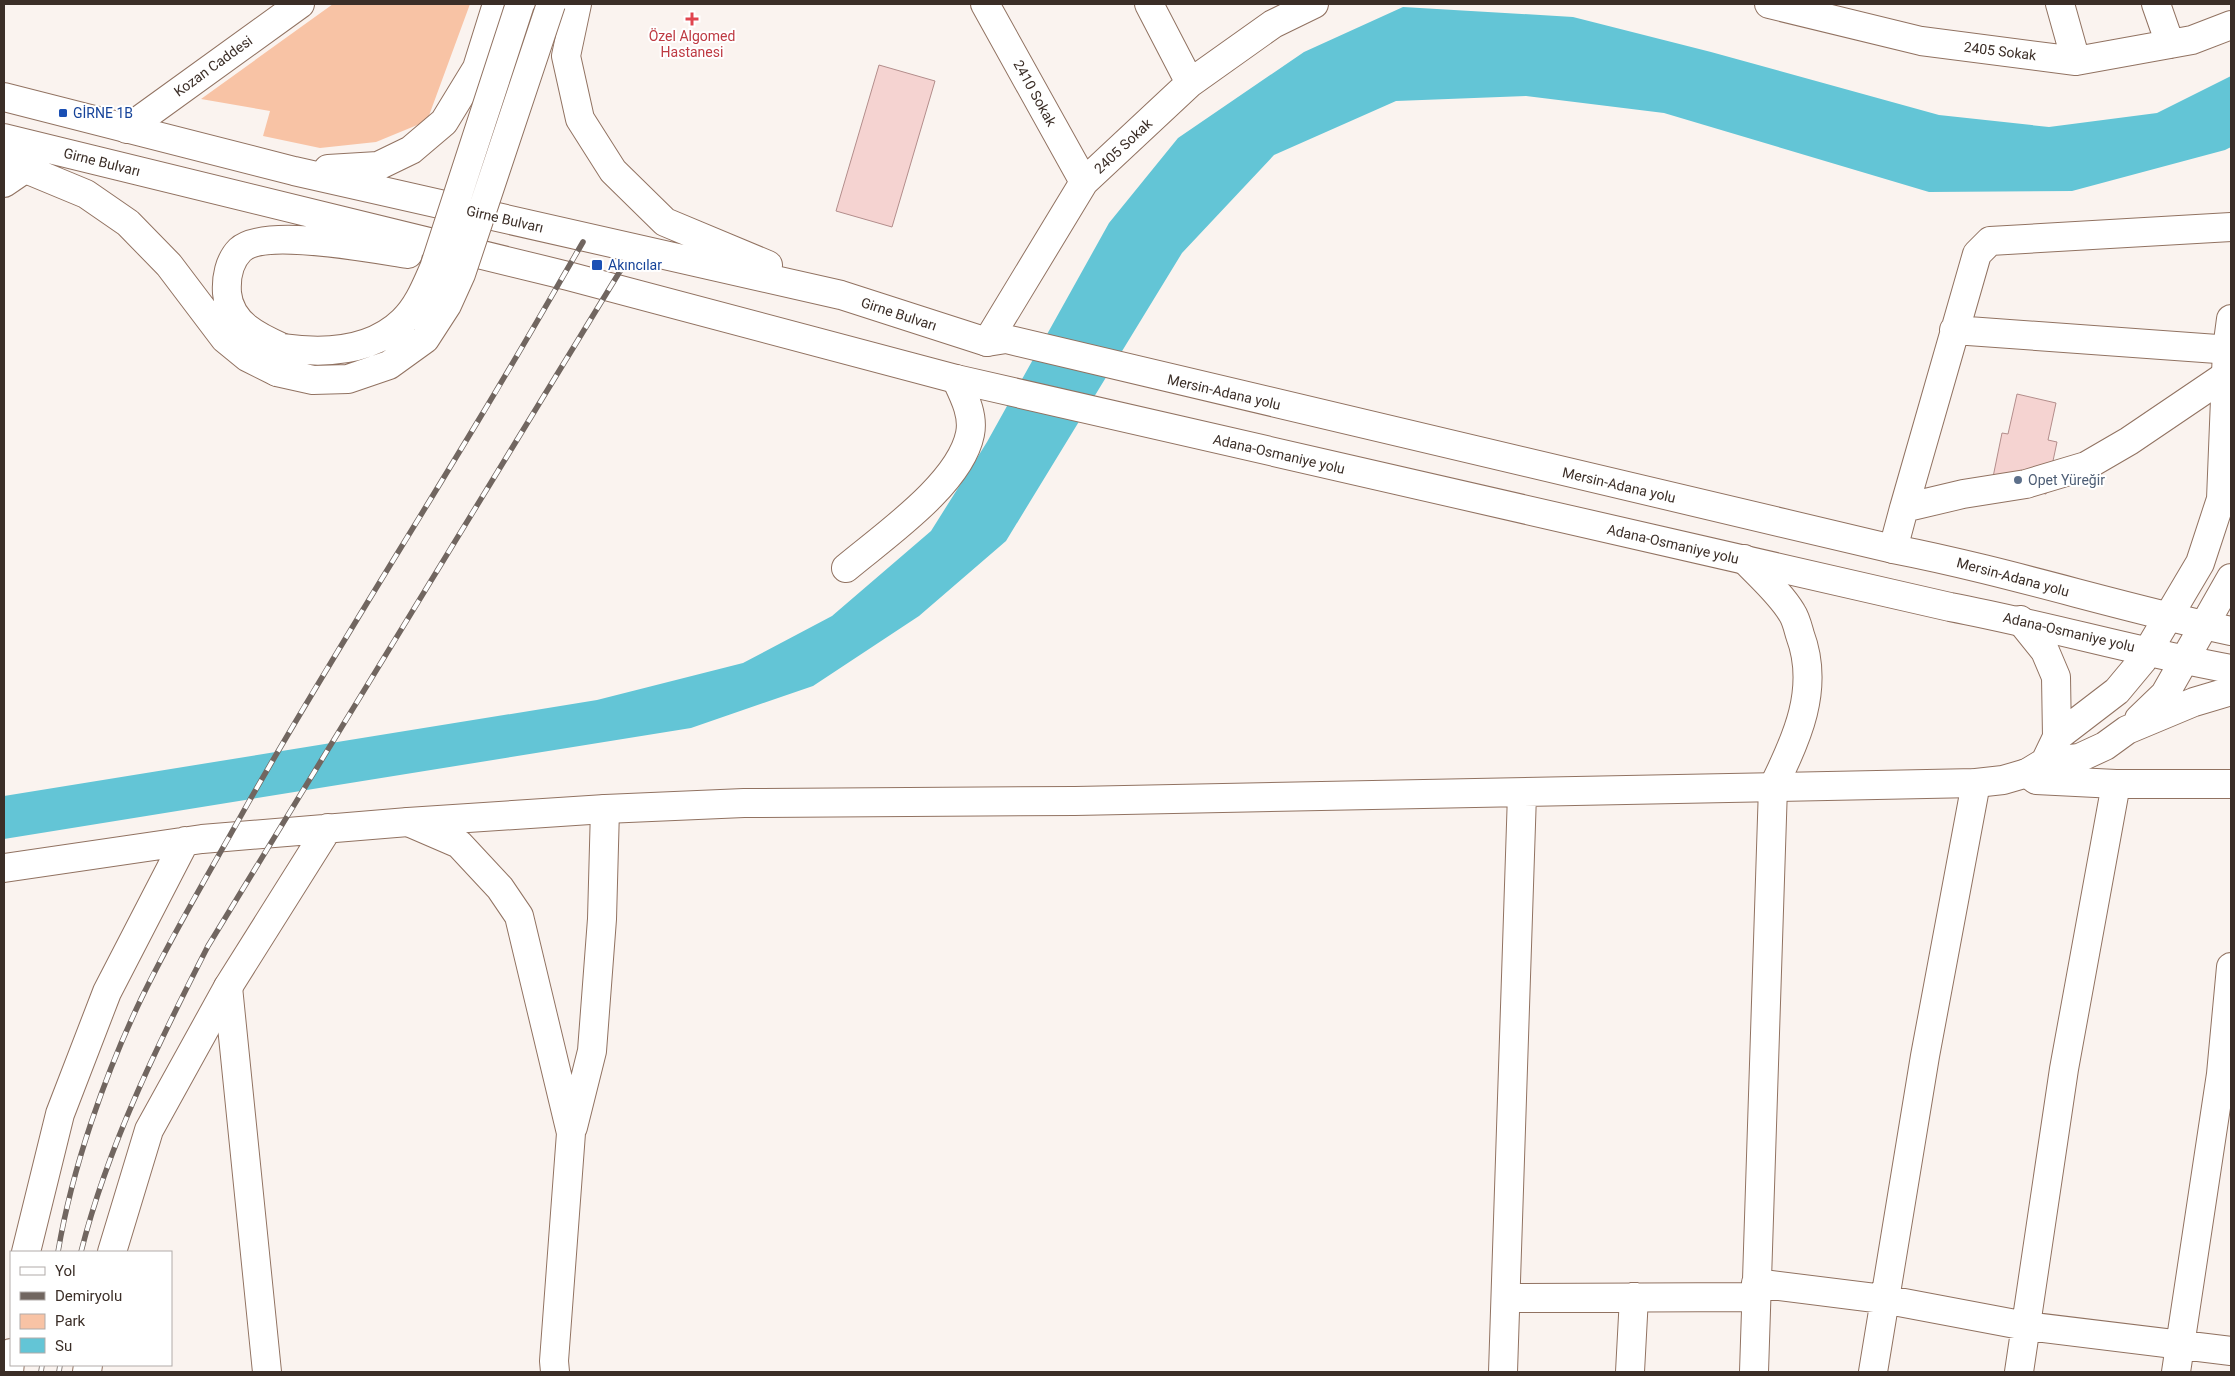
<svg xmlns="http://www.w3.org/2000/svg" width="2235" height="1376" viewBox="0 0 2235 1376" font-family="Roboto,sans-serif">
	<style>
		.green { fill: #f8c3a5 }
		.water { fill: #63c5d6 }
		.building { fill: #f5d3d1; stroke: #b38d8b }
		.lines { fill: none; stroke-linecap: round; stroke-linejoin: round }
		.minor-casing { stroke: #917261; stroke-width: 30 }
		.major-casing { stroke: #917261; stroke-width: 30 }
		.highway-casing { stroke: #917261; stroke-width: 30 }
		.minor { stroke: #fff; stroke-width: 28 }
		.major { stroke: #fff; stroke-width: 28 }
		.highway { stroke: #fff; stroke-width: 28 }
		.rail-casing { stroke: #716660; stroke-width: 5.5 }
		.rail { stroke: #fff; stroke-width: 4; stroke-dasharray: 11; stroke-linecap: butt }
		.highway-bridge-casing { stroke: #917261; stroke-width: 30; stroke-linecap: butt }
		.highway-bridge { stroke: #fff; stroke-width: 28 }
		.health-dot { fill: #e0444e; stroke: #fff; stroke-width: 2 }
		.transit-dot { fill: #1a4fb4; stroke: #fff; stroke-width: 2 }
		.service-dot { fill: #5c6f8a; stroke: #fff; stroke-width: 2 }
		.labels { text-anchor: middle; stroke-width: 4; stroke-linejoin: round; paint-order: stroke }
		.health-label { font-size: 14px; fill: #be3a42; stroke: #fff }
		.street-label { font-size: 14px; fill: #3b2e27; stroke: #fff }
		.transit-label { font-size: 14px; fill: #164399; stroke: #fff; text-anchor: start }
		.service-label { font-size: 14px; fill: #4e5e75; stroke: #fff; text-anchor: start }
	</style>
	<rect width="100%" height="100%" fill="#faf3ef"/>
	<path class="green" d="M 333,4 L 470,4 L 427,121 L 376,142 L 320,148 L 263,136 L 270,111 L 201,99 Z"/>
	<path class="water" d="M 1403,7 L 1573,17 L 1711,52 L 1939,115 L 2049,127 L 2157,113 L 2231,76 L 2231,147 L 2225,150 L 2072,191 L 1929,192 L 1664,113 L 1526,96 L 1396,101 L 1274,155 L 1182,253 L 1006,541 L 919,616 L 813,686 L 691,728 L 4,839 L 4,796 L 597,700 L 743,663 L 832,616 L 931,531 L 987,442 L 1109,223 L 1178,138 L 1304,52 Z"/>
	<path class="building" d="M 879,65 L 935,81 L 892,227 L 836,211 Z
		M 2017,394 L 2056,403 L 2048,440 L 2057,442 L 2046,494 L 1992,482 L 2002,433 L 2008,434 Z"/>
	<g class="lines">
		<g class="minor-casing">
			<path id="minor" d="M 985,4 L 1084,182
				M 1149,4 L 1190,83
				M 1769,4 L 1921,41 L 2076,61 L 2192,40 L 2231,25
				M 2060,4 L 2076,61
				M 2156,4 L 2170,44
				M 127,129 L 300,4
				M 4,183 L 26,168
				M 1954,330 L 2231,350
				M 987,342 L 1084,182 L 1190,83 L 1273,24 L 1314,4
				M 1904,508 L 1977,254 L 1990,241 L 2231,227
				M 1893,549 L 1904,508 L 1963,494 L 2026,484 L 2086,466 L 2129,441 L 2225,376 L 2231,376
				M 1744,559 C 1760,576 1780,593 1792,613 C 1796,619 1798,628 1800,635 C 1820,688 1797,739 1773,787 L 1754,1372
				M 846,568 C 884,536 960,484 970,434 C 974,415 964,396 956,379
				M 2027,773 L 2036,780 L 2116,784 L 2231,784
				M 408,822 L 459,844 L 500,888 L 519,916 L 571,1133 L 554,1361 L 555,1372
				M 228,987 L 267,1372
				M 573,1127 L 592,1051 L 602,919 L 605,809
				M 1756,1283 L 1883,1299 L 2026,1326 L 2231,1351
				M 1506,1298 L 1756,1297
				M 1630,1372 L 1634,1297
				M 1873,1372 L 1925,1056 L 1976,783
				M 2019,1372 L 2064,1069 L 2116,784
				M 2176,1372 L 2221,1074 L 2231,967"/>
		</g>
		<g class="major-casing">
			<path id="major" d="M 2020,620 L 2045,651 L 2056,677 L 2057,737
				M 2139,719 L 2165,694 L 2231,578
				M 2045,762 L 2057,737 L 2117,691 L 2142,661 L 2200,563 L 2221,499 L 2227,349 L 2231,319
				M 4,868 L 202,839 L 408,822 L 605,809 L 744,803 L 1075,801 L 1976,783 L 2003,780 L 2027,773 L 2045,762 L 2079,758 L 2105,746 L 2127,730 L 2194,702 L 2231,691
				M 26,1252 L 60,1114 L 107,992 L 185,841
				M 112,1252 L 149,1130 L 228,987 L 328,828
				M 9,1372 L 11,1353
				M 87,1372 L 88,1365
				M 1503,1372 L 1522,794"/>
		</g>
		<g class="highway-casing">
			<path id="highway" d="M 577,4 L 566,56 L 580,119 L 613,171 L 665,222 L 768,265
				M 4,97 L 294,171 L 841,295 L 987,342 L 1006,339 L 1893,549 C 2007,571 2118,607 2231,631
				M 4,138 L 568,276 L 956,379 L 1950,607 C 2045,625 2137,652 2231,669
				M 4,160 L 86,194 L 128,223 L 169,265 L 225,339 L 247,357 L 277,372
				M 328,169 L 378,166 L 411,150 L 444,122 L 477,68 L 497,4
				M 283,348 C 258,337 230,324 227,293 C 226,278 229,261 240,250 C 264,227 375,249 408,254"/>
		</g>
		<use href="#minor" class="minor"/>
		<use href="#major" class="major"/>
		<use href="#highway" class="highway"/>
		<g class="rail-casing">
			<path id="rail" d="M 58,1252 C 72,1168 105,1074 142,997 C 174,931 212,868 247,805 C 321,675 401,549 478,421 C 514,362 548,302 583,242
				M 81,1252 C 108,1145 158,1044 208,946 L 625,263
				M 41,1372 L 42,1365
				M 59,1372 L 60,1365"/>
		</g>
		<use href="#rail" class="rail"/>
		<g class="highway-bridge-casing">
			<path id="highway-bridge" d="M 283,348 C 325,354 371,352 403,321 C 418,307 426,286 434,268 L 520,4
				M 277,372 L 313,380 L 348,379 L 389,365 L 425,339 L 447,305 L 461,274 L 551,4"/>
		</g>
		<use href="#highway-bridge" class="highway-bridge"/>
	</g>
	<path class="health-dot" d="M689.5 11.5h5v5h5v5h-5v5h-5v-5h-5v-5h5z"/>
	<g class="transit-dot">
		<rect x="58" y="108" width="10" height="10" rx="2.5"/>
		<rect x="591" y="259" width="12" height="12" rx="2.5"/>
	</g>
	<circle class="service-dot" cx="2018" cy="480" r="5"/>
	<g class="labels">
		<g class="health-label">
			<text x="692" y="41">Özel Algomed<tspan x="692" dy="16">Hastanesi</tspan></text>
		</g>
		<g class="street-label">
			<text transform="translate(2000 51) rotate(7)" y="5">2405 Sokak</text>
			<text transform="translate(213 66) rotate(-36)" y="5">Kozan Caddesi</text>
			<text transform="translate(1035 93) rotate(61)" y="5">2410 Sokak</text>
			<text transform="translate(1123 146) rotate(-43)" y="5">2405 Sokak</text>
			<text transform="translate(102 162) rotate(14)" y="5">Girne Bulvarı</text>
			<text transform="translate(505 219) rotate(13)" y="5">Girne Bulvarı</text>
			<text transform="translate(899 314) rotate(18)" y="5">Girne Bulvarı</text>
			<text transform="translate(1224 392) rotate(13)" y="5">Mersin-Adana yolu</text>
			<text transform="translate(1279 454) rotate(13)" y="5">Adana-Osmaniye yolu</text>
			<text transform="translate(1619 485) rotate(13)" y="5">Mersin-Adana yolu</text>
			<text transform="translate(1673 544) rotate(13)" y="5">Adana-Osmaniye yolu</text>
			<text transform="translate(2013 577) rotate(15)" y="5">Mersin-Adana yolu</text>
			<text transform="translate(2069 632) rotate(13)" y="5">Adana-Osmaniye yolu</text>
		</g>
		<g class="transit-label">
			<text x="73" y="118">GİRNE 1B</text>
			<text x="608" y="270">Akıncılar</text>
		</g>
		<g class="service-label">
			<text x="2028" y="485">Opet Yüreğir</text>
		</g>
	</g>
	<rect width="2235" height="1376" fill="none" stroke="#3b2e27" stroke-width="10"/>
	<rect x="10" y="1251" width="162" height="115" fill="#ffffff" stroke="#b1aba9"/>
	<rect x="20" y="1267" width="25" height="8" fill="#ffffff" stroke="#b1aba9"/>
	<text x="55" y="1276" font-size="15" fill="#3b2e27">Yol</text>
	<rect x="20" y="1292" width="25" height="8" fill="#716660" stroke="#b1aba9"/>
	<text x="55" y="1301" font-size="15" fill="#3b2e27">Demiryolu</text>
	<rect x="20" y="1314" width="25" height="15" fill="#f8c3a5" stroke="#b1aba9"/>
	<text x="55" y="1326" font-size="15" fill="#3b2e27">Park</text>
	<rect x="20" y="1338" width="25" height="15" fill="#63c5d6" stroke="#b1aba9"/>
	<text x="55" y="1351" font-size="15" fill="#3b2e27">Su</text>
</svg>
